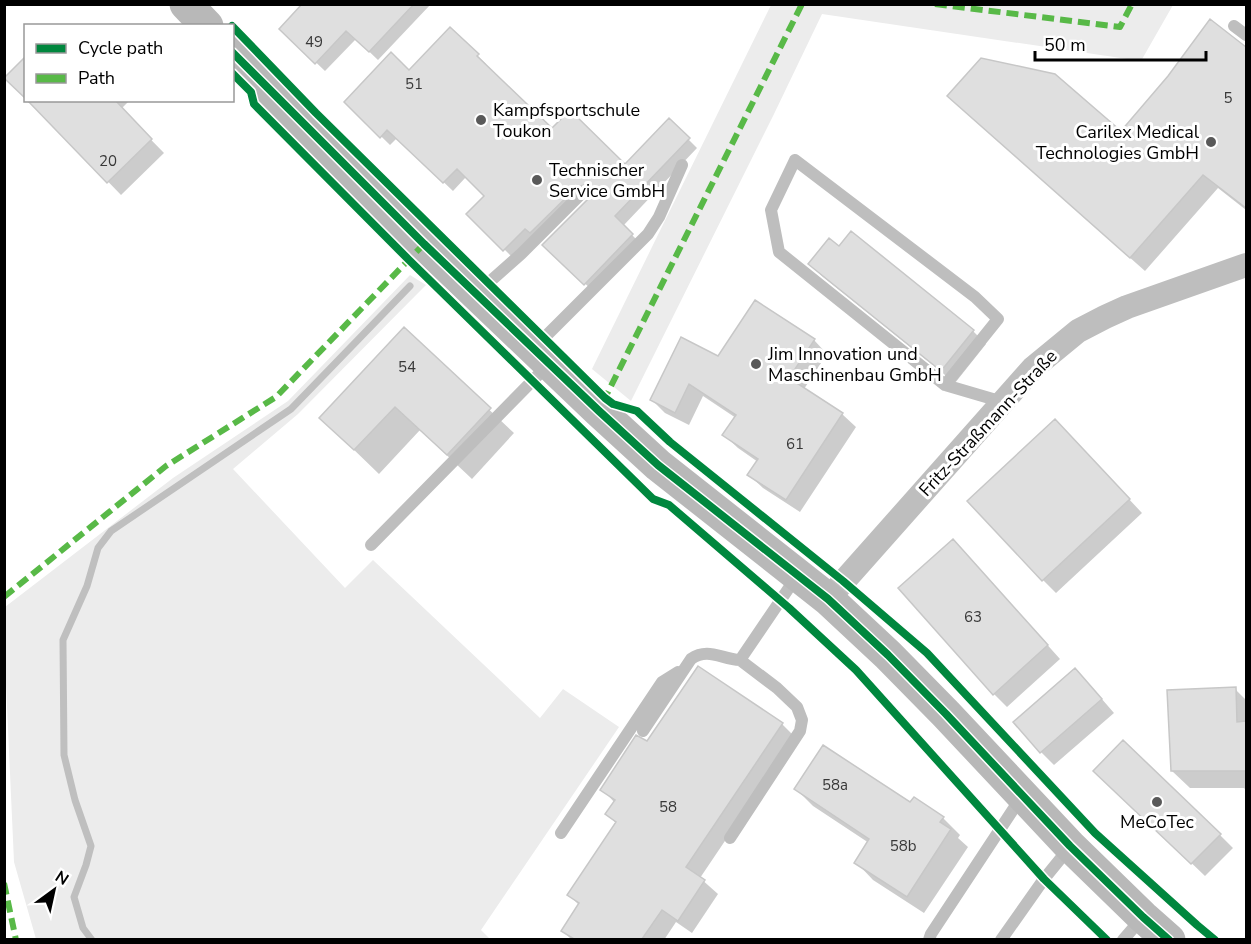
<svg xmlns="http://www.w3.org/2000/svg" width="1251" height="944" viewBox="0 0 1251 944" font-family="'Nunito Sans',sans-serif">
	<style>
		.green { fill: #ececec }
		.shadow { fill: #0003 }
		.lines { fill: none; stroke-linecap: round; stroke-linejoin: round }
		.stream { stroke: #bfbfbf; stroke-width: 7 }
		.building { fill: #dfdfdf; stroke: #c7c7c7; stroke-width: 1.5 }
		.lane { stroke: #bebebe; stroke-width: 12 }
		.street { stroke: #bebebe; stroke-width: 24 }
		.secondary { stroke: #b8b8b8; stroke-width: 33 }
		.quiet { stroke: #58b947; stroke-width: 6; stroke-dasharray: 12 6; stroke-linecap: butt }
		.cycleway-casing { stroke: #fff; stroke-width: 11 }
		.cycleway { stroke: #00873e; stroke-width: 8 }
		.poi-dot { fill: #595959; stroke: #fff; stroke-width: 2 }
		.labels { text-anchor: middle; stroke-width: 6; stroke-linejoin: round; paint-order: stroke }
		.number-label { font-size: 15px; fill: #383838 }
		.poi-label { font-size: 18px; fill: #000; stroke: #fff; text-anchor: start }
		.street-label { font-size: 18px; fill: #000; stroke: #fff }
	</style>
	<rect width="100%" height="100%" fill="#fff"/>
	<path class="green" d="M 771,5 L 1173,5 L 1141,61 L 822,14 L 774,114 L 631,401 L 592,369 Z
		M 410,275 L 426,285 L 298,414 L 233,469 L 345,588 L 373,560 L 540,718 L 563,689 L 619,727 L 481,930 L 490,939 L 36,939 L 14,862 L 5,662 L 5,607 L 173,478 L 288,401 Z"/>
	<path class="shadow" d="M 300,4 L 431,4 L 378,60 L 356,39 L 325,71 L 281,29 L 302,7 Z
		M 1211,21 L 1246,49 L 1246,210 L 1218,188 L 1145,271 L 963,110 L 949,96 L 1121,133 L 1169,77 Z
		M 450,29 L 486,64 L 484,66 L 552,130 L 625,166 L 669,120 L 697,148 L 623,226 L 640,243 L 594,292 L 544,245 L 589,200 L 591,192 L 585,195 L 513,258 L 469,214 L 486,196 L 466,177 L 453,191 L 397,138 L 390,145 L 346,102 L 409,72 Z
		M 29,100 L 130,100 L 121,109 L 164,153 L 121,195 Z
		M 851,233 L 973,331 L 986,344 L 955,383 L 823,277 L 810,264 L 839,248 Z
		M 404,330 L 514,433 L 472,479 L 420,430 L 379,474 L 321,418 Z
		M 814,340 L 827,354 L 804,389 L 842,414 L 856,427 L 800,512 L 763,488 L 749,475 L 758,462 L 738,448 L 724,435 L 736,418 L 703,396 L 689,425 L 665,413 L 652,400 L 719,358 Z
		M 1068,434 L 1142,513 L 1056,593 L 1043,580 Z
		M 966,554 L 1060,659 L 1007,707 L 994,694 Z
		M 1088,683 L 1114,713 L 1054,765 L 1041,752 Z
		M 1235,689 L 1246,700 L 1246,790 L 1244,788 L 1190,788 L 1172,771 Z
		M 782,724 L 795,737 L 700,878 L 718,894 L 692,933 L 676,922 L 664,940 L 572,940 L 563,931 L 580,906 L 569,895 L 617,824 L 607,814 L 615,803 L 602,789 L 647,743 Z
		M 1109,784 L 1220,835 L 1233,848 L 1205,876 Z
		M 796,789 L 911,804 L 943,818 L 960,835 L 958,838 L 968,847 L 924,913 L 873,880 L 856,862 L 869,843 L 813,806 Z"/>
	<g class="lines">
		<path class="stream" d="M 92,940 L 83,928 L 74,897 L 86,865 L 91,846 L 75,800 L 64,755 L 63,640 L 87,586 L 98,548 L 111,531 L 291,409 L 410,286"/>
	</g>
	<path class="building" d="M 302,4 L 414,4 L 369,52 L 346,31 L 315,64 L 279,29 Z
		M 1210,19 L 1246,47 L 1246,208 L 1203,175 L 1130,258 L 947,96 L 981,58 L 1055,74 L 1121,131 L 1168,76 Z
		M 450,27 L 479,54 L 477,56 L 552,128 L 570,110 L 625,164 L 669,118 L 690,138 L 615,216 L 633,234 L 584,285 L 542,245 L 588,199 L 590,191 L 587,187 L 584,185 L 577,187 L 530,233 L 525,229 L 503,251 L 466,214 L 484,196 L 457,169 L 443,183 L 387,130 L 380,138 L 344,102 L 391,52 L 409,70 Z
		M 26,56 L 26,99 L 4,78 Z
		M 27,100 L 115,100 L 152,139 L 107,183 Z
		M 851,231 L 974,330 L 941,371 L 808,264 L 829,238 L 839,246 Z
		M 755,300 L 815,339 L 789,378 L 843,413 L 786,500 L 747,475 L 758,459 L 722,435 L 736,415 L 689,384 L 675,413 L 650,400 L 681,337 L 718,356 Z
		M 404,327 L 491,408 L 447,455 L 395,407 L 354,450 L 319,418 Z
		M 1055,419 L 1130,499 L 1042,581 L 967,501 Z
		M 953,539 L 1048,645 L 993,695 L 898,588 Z
		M 698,666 L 783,723 L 686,867 L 705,880 L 678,921 L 662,910 L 642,939 L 574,939 L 561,931 L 579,903 L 567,895 L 616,822 L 605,814 L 615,800 L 600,790 L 636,735 L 647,741 Z
		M 1075,668 L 1102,699 L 1040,753 L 1013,722 Z
		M 1236,687 L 1237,722 L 1246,721 L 1246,771 L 1171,771 L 1167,690 Z
		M 1123,740 L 1221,834 L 1191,864 L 1093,771 Z
		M 823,745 L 910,802 L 914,797 L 944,817 L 940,822 L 951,829 L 907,897 L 854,863 L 869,839 L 794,789 Z"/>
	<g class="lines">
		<path class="lane" d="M 1234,26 L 1246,35
			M 477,293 L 521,254 L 582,193
			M 534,348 L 648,234 L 659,217 L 682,165
			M 945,385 L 998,319 L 975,297 L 795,160 L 771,210 L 779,252 L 945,385 L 1003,402
			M 371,545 L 548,365
			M 643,731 L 691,659 C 708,647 721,659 740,660 L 797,576
			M 561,833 L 662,682 L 678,672
			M 730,838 L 800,731 L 802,720 L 797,707 L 777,688 L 740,660
			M 929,940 L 931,934 L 1022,796
			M 1001,940 L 1044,879 L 1070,847
			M 1123,940 L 1142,918"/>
		<path class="street" d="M 828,599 L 1033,368 L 1078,331 L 1105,317 L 1127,307 L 1246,265"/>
		<path class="secondary" d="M 186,4 L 207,26
			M 232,52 L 424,244 L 599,411 L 658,465 L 828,599 L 888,655 L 946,714 L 1070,846 L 1143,917 L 1169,940"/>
		<path class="quiet" d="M 935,4 L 1120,27 L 1132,4
			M 603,402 L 802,4
			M 4,597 L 166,466 L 276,397 L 424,244
			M 4,883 L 16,940"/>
		<g class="cycleway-casing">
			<path id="cycleway" d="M 232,26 L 316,113 L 605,398 L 613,404 L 637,411 L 670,442 L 843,581 L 927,653 L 1095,833 L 1197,925 L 1215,940
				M 232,52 L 424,244 L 599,411 L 658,465 L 828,599 L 888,655 L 946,714 L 1070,846 L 1143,917 L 1169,940
				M 232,73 L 251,92 L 254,104 L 409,260 L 653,499 L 669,505 L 789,608 L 856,670 L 1044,879 L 1107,940"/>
		</g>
		<use href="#cycleway" class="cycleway"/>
	</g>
	<g class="poi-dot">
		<circle cx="481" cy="120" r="6"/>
		<circle cx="1211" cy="142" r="6"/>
		<circle cx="537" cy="180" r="6"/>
		<circle cx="756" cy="364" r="6"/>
		<circle cx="1157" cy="802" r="6"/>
	</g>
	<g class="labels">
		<g class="number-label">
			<text x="314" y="47">49</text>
			<text x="414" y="89">51</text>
			<text x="1228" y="103">5</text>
			<text x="108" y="166">20</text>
			<text x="407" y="372">54</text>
			<text x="795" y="449">61</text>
			<text x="973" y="622">63</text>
			<text x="835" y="790">58a</text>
			<text x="668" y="812">58</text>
			<text x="903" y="851">58b</text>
		</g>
		<g class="poi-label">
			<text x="493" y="116">Kampfsportschule<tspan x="493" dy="21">Toukon</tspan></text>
			<text x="1199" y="138" text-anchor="end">Carilex Medical<tspan x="1199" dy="21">Technologies GmbH</tspan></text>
			<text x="549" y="176">Technischer<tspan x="549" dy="21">Service GmbH</tspan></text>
			<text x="768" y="360">Jim Innovation und<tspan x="768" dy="21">Maschinenbau GmbH</tspan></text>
			<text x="1157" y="828" text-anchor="middle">MeCoTec</text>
		</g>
		<g class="street-label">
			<text transform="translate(988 423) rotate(-47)" y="6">Fritz-Straßmann-Straße</text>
		</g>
	</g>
	<rect width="1251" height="944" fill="none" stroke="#000000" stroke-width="12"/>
	<rect x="24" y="24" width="210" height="78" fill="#ffffff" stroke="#999999" stroke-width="1.5"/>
	<rect x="36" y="44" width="30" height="9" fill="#00873e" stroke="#999999" stroke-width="1.5"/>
	<text x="78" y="54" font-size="18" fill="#000000">Cycle path</text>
	<rect x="36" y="74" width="30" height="9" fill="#58b947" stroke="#999999" stroke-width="1.5"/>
	<text x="78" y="84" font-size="18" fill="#000000">Path</text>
	<g transform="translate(54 890) rotate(33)" stroke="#ffffff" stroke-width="4.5" paint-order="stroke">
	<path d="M0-4.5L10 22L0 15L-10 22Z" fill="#000000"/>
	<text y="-9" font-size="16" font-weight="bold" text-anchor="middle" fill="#000000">N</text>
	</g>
	<path d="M1035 51v9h171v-9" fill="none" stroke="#000000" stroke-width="3"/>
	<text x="1044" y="51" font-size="18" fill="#000000" stroke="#ffffff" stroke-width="4.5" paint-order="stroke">50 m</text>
</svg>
